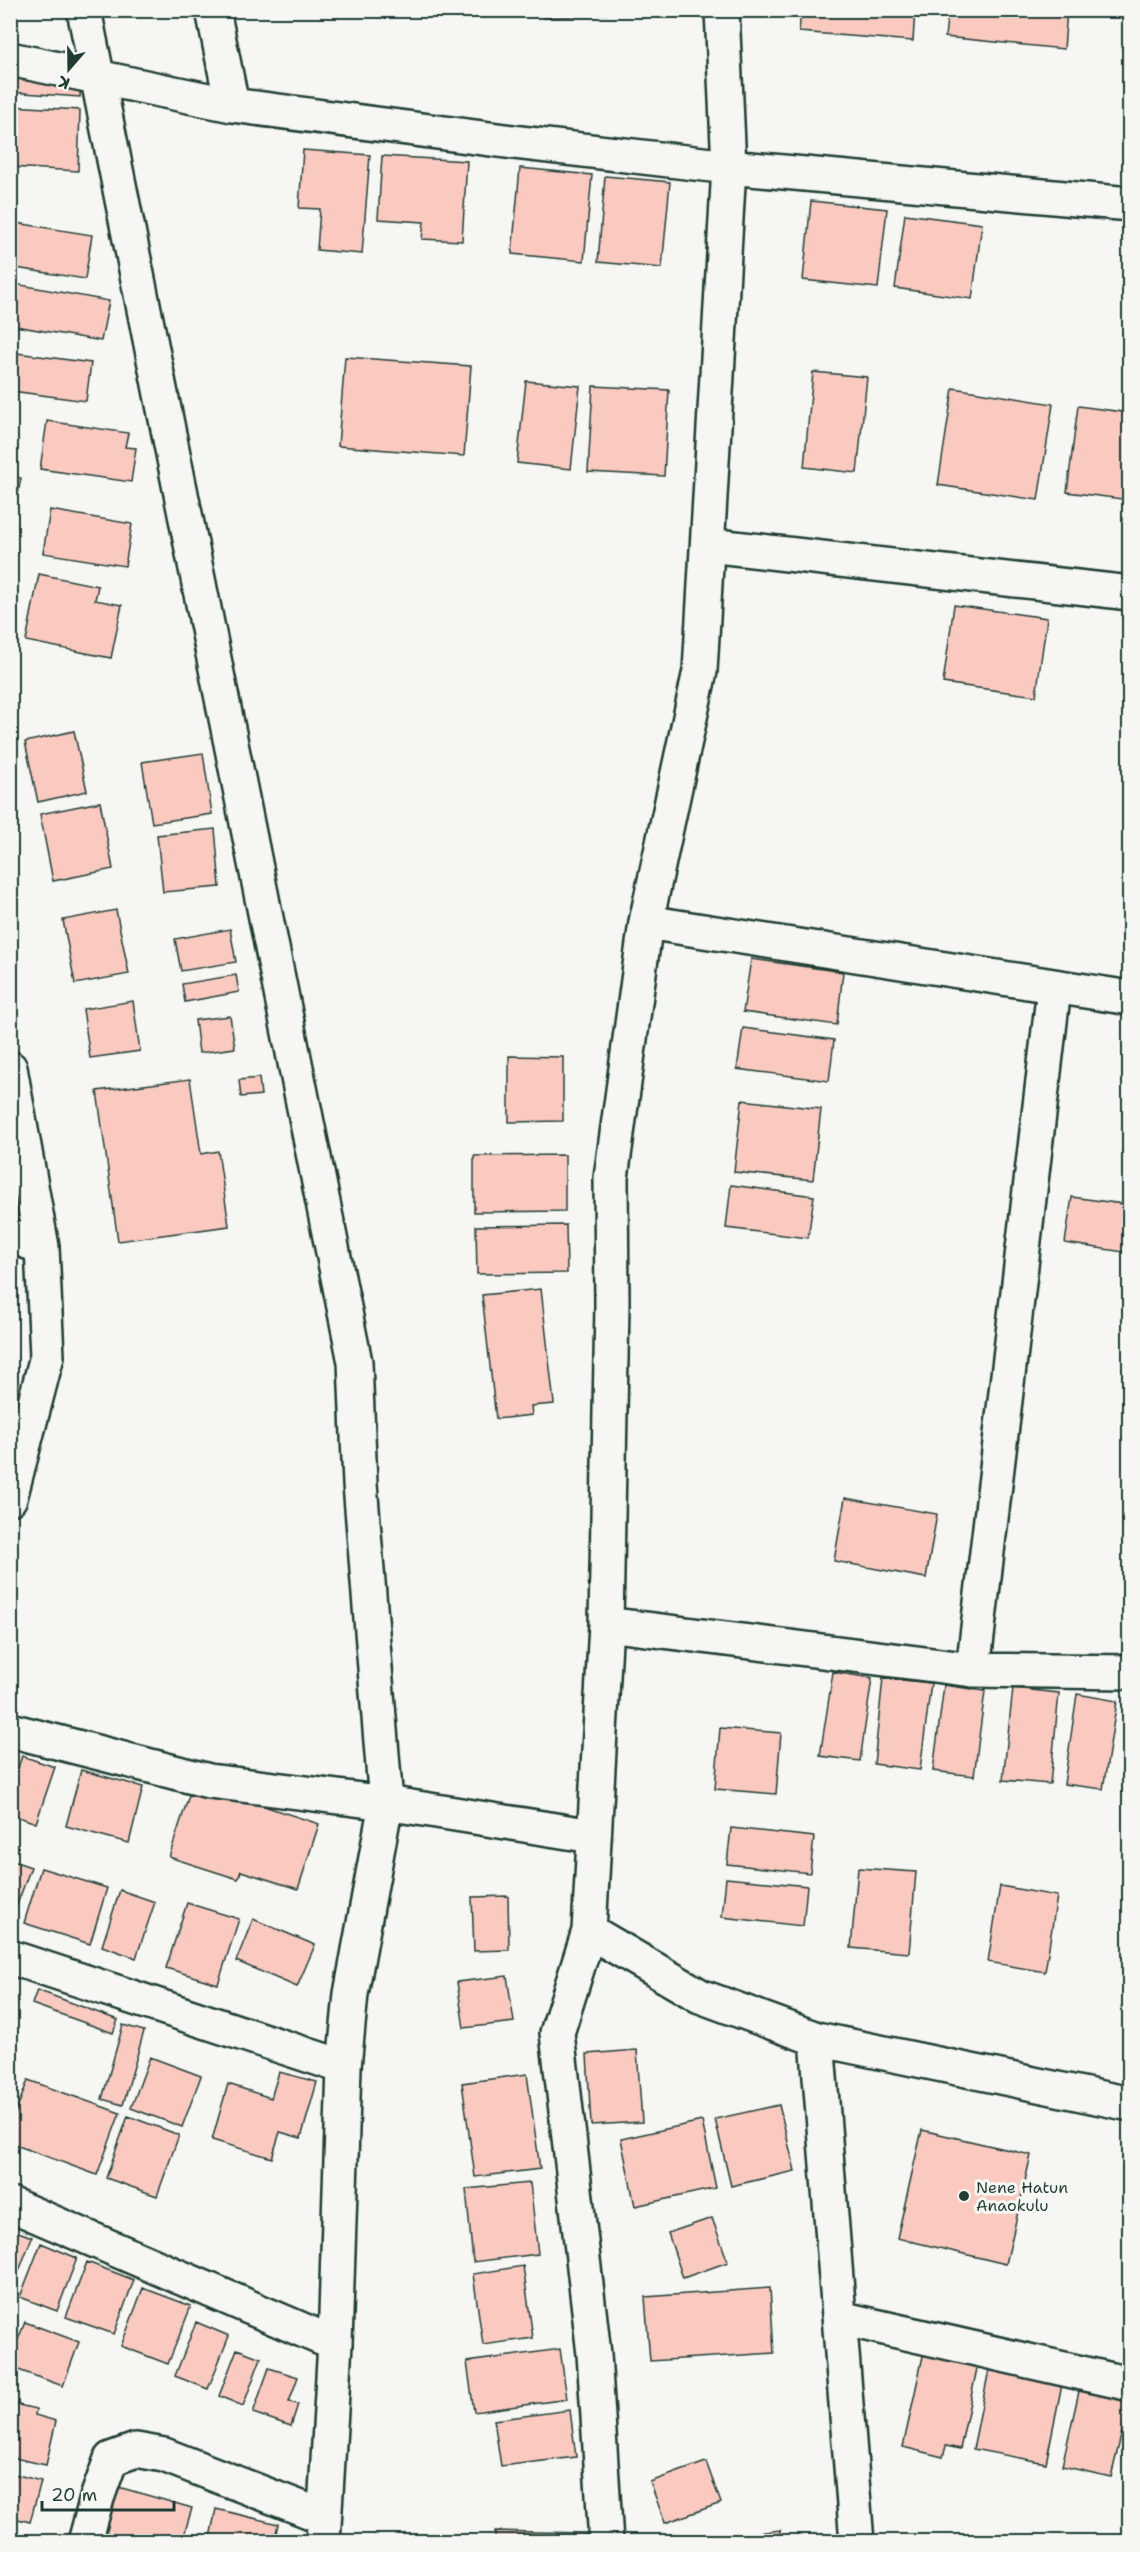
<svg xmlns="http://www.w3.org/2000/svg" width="1140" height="2552" viewBox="0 0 1140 2552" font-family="'Shantell Sans',sans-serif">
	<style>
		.building { fill: #facac1; stroke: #1f3d34; stroke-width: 1.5 }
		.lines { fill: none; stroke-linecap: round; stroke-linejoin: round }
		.minor-casing { stroke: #1f3d34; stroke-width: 38 }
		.minor { stroke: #f6f6f2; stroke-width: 33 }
		.poi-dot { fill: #1f3d34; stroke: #f6f6f2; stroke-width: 2 }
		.labels { text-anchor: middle; stroke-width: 6; stroke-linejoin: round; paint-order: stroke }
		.poi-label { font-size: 16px; fill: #1f3d34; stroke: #f6f6f2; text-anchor: start }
	</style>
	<rect width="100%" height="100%" fill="#f6f6f2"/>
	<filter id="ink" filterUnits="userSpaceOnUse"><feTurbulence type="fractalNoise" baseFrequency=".0167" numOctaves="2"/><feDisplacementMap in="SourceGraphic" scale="12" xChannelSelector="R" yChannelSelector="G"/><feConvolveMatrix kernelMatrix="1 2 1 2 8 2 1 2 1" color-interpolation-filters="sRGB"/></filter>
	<g filter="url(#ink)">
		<path class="building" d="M 543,10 L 616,10 L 616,13 L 544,18 Z
			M 801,10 L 915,10 L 913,41 L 799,32 Z
			M 948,10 L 1067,10 L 1064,49 L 945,37 Z
			M 10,73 L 81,79 L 80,97 L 10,92 Z
			M 10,106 L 80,110 L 78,171 L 10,167 Z
			M 303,150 L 370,155 L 362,254 L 317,250 L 320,209 L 299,208 Z
			M 382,156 L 467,161 L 462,241 L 422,239 L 424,222 L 378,219 Z
			M 520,168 L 592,175 L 584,261 L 512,254 Z
			M 605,176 L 670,182 L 662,268 L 598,262 Z
			M 811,201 L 887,209 L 878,288 L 803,280 Z
			M 905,214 L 982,224 L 972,299 L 895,288 Z
			M 10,222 L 92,235 L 85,279 L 10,267 Z
			M 10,283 L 109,301 L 101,341 L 10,325 Z
			M 17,353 L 91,363 L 86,401 L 12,391 Z
			M 345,357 L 471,366 L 464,456 L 338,446 Z
			M 813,372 L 867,377 L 857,473 L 804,467 Z
			M 526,381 L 580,386 L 571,469 L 517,463 Z
			M 593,386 L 669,390 L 664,476 L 588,472 Z
			M 953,388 L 1053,404 L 1038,500 L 938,485 Z
			M 1078,406 L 1130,413 L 1130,500 L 1067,492 Z
			M 47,421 L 128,433 L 125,447 L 136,448 L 131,482 L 40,469 Z
			M 10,476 L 21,478 L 17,499 L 10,498 Z
			M 50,510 L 132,524 L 125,566 L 43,553 Z
			M 39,574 L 98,586 L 95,600 L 122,605 L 111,658 L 26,641 Z
			M 954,605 L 1047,618 L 1036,696 L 943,683 Z
			M 74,731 L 87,791 L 38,802 L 25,742 Z
			M 203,753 L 212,814 L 152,823 L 142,762 Z
			M 100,802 L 113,869 L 53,881 L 40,814 Z
			M 215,829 L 220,887 L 163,892 L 157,835 Z
			M 116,910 L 129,974 L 75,984 L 63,920 Z
			M 230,929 L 236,962 L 181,971 L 175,939 Z
			M 751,959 L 843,972 L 837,1025 L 743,1012 Z
			M 236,975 L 239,992 L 185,1002 L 182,984 Z
			M 133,1001 L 140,1051 L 90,1058 L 83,1009 Z
			M 230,1016 L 235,1048 L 199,1053 L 195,1020 Z
			M 743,1028 L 834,1040 L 829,1081 L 737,1069 Z
			M 509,1056 L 563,1057 L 563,1121 L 509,1122 Z
			M 259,1078 L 261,1095 L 241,1097 L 239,1080 Z
			M 190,1079 L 201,1154 L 218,1151 L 229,1226 L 118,1241 L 97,1091 Z
			M 742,1100 L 821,1109 L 813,1180 L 734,1172 Z
			M 565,1155 L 565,1211 L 474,1212 L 474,1156 Z
			M 731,1185 L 814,1196 L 808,1238 L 726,1228 Z
			M 1072,1197 L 1130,1205 L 1130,1253 L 1065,1243 Z
			M 566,1225 L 567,1273 L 477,1274 L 476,1226 Z
			M 541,1289 L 554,1404 L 531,1406 L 532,1415 L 496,1419 L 482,1295 Z
			M 845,1498 L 937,1514 L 926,1578 L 834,1561 Z
			M 833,1672 L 872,1678 L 860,1761 L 820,1756 Z
			M 883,1678 L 931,1683 L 920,1770 L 874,1764 Z
			M 944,1685 L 985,1691 L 974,1776 L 933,1771 Z
			M 1013,1688 L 1059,1693 L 1050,1784 L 1003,1780 Z
			M 1077,1694 L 1117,1701 L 1103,1789 L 1064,1784 Z
			M 720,1728 L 781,1733 L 776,1794 L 715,1789 Z
			M 22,1756 L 55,1767 L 36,1823 L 10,1814 L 10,1791 Z
			M 81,1770 L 143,1787 L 129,1843 L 66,1826 Z
			M 193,1783 L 319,1824 L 298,1889 L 241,1871 L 238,1879 L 169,1857 Z
			M 731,1828 L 814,1837 L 810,1873 L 727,1864 Z
			M 10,1860 L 31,1867 L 11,1921 L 10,1921 Z
			M 41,1868 L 107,1888 L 90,1944 L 24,1923 Z
			M 858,1868 L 916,1872 L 909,1953 L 851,1948 Z
			M 726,1878 L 807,1886 L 803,1926 L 722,1917 Z
			M 1000,1886 L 1057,1896 L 1045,1972 L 988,1962 Z
			M 120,1890 L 155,1902 L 136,1958 L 102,1946 Z
			M 508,1896 L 509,1950 L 474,1951 L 472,1897 Z
			M 187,1903 L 239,1919 L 218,1984 L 166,1968 Z
			M 253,1919 L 315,1945 L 297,1987 L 236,1961 Z
			M 507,1976 L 514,2022 L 464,2028 L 457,1982 Z
			M 37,1990 L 118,2020 L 113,2033 L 32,2004 Z
			M 123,2025 L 144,2031 L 123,2105 L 102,2099 Z
			M 637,2050 L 642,2122 L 591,2125 L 587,2054 Z
			M 150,2057 L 201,2076 L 182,2127 L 131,2108 Z
			M 279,2072 L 317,2082 L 301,2138 L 280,2132 L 272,2158 L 212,2140 L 228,2084 L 271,2098 Z
			M 527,2074 L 540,2169 L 475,2177 L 462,2083 Z
			M 28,2080 L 120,2113 L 97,2175 L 10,2143 L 10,2127 Z
			M 779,2105 L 795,2171 L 731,2186 L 715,2119 Z
			M 128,2116 L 179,2135 L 157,2196 L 106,2178 Z
			M 702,2121 L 716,2188 L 635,2206 L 621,2139 Z
			M 922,2130 L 1031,2155 L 1006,2264 L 897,2238 Z
			M 530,2183 L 538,2254 L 473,2262 L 466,2189 Z
			M 712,2218 L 728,2262 L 683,2278 L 668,2233 Z
			M 10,2229 L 32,2237 L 14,2284 L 10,2283 Z
			M 41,2243 L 77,2258 L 57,2311 L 20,2297 Z
			M 87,2262 L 134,2280 L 114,2334 L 66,2317 Z
			M 523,2266 L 533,2338 L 483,2345 L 473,2274 Z
			M 143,2288 L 191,2306 L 168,2364 L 121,2346 Z
			M 770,2288 L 774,2353 L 650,2361 L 645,2297 Z
			M 25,2322 L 79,2342 L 63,2386 L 10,2367 L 10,2360 Z
			M 196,2322 L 229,2336 L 208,2389 L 175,2376 Z
			M 925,2347 L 979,2359 L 960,2449 L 946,2446 L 943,2457 L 903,2447 Z
			M 237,2349 L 261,2358 L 243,2406 L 219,2396 Z
			M 560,2349 L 567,2399 L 474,2412 L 467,2362 Z
			M 991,2360 L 1064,2374 L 1046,2463 L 973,2449 Z
			M 269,2368 L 298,2377 L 289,2402 L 298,2404 L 291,2426 L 253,2413 Z
			M 1082,2378 L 1130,2399 L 1111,2477 L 1062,2466 Z
			M 10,2403 L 36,2409 L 35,2415 L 56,2421 L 46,2465 L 10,2457 Z
			M 570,2410 L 576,2457 L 501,2466 L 494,2420 Z
			M 706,2462 L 721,2503 L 665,2523 L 650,2482 Z
			M 10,2473 L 41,2481 L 30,2522 L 10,2517 Z
			M 115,2486 L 192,2508 L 182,2542 L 99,2542 Z
			M 216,2509 L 278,2524 L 274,2542 L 209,2542 Z
			M 780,2530 L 781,2542 L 719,2542 L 719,2538 Z
			M 495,2531 L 585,2533 L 585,2542 L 495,2542 Z"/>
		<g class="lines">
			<g class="minor-casing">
				<path id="minor" d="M 84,10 L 355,1362 L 360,1484 L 386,1803 L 351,1994 L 344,2067 L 335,2344 L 323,2542
					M 213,10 L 232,105
					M 10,59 L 232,105 L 513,142 L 729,167 L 1130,204
					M 708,545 L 1130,593
					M 646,922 L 1130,998
					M 10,1068 L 42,1247 L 47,1356 L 10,1498
					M 10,1236 L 42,1247
					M 606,1624 L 973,1670 L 1130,1672
					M 973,1670 L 1054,988
					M 10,1730 L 209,1781 L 386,1803 L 593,1836
					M 589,1931 L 700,1996 L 817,2039 L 1130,2104
					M 10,1957 L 344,2067
					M 817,2039 L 857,2542
					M 10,2204 L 335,2344
					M 840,2318 L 1130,2384
					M 85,2542 L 97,2498 L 111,2459 L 136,2450 L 164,2455 L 324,2517
					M 606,2542 L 594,2354 L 557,2033 L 589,1931 L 606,1624 L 612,1305 L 611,1178 L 646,922 L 700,671 L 729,167 L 722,10"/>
			</g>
			<use href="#minor" class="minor"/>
		</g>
	</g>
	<circle class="poi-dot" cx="964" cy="2196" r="6"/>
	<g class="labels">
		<g class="poi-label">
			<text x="976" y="2193">Nene Hatun<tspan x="976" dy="18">Anaokulu</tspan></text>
		</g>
	</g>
	<rect width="1140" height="2552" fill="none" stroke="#f6f6f2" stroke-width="36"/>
	<rect x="18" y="18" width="1104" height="2516" fill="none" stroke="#1f3d34" stroke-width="2" filter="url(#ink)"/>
	<g transform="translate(69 69) rotate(200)" stroke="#f6f6f2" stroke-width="4.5" paint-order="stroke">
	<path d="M0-4.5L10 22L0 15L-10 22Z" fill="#1f3d34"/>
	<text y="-9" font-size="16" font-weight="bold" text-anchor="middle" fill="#1f3d34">K</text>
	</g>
	<path d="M42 2501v9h132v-9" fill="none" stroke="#1f3d34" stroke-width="3"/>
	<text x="51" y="2501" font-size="18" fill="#1f3d34" stroke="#f6f6f2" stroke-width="4.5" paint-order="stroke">20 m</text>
</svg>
